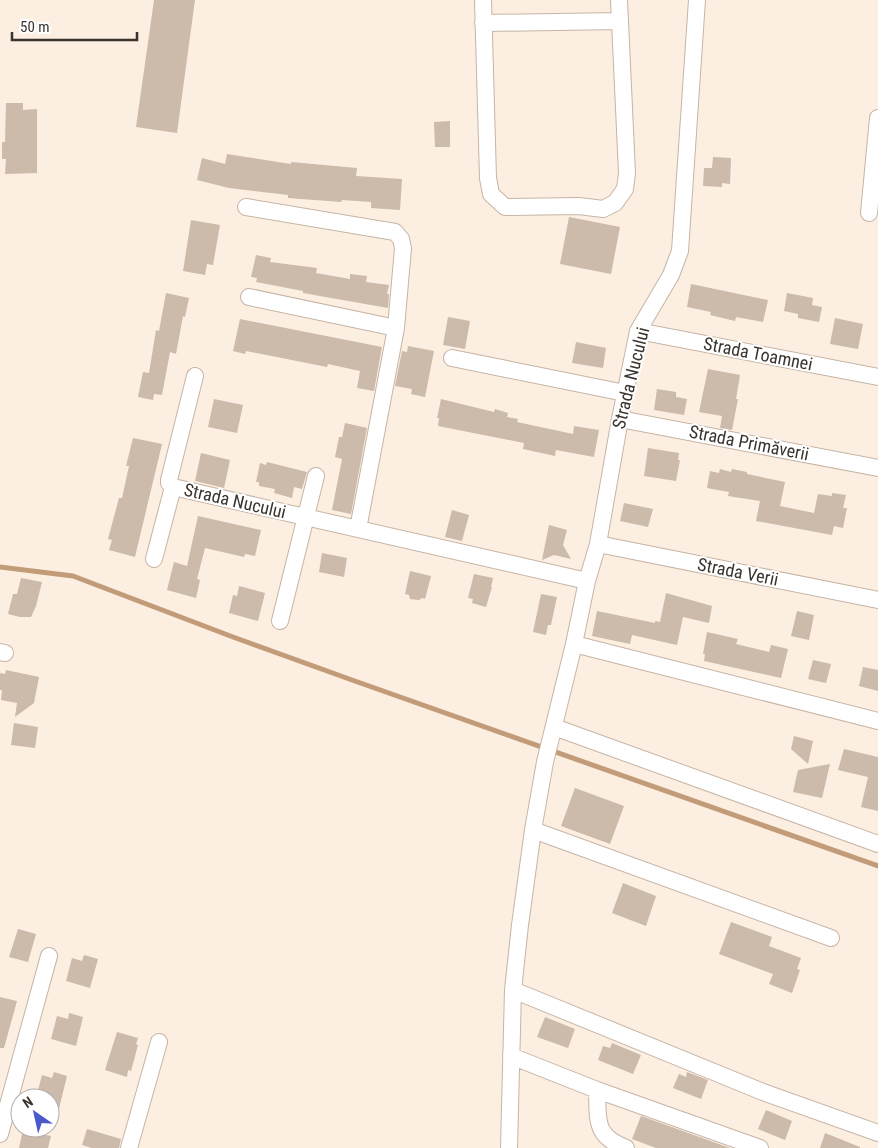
<svg xmlns="http://www.w3.org/2000/svg" width="878" height="1148" viewBox="0 0 878 1148" font-family="'Roboto Condensed',sans-serif">
	<style>
		.lines { fill: none; stroke-linecap: round; stroke-linejoin: round }
		.stream { stroke: #c29c79; stroke-width: 5 }
		.building { fill: #ccbaab }
		.minor-casing { stroke: #c6b5a5; stroke-width: 18 }
		.minor { stroke: #fff; stroke-width: 16 }
		.labels { text-anchor: middle; stroke-width: 4; stroke-linejoin: round; paint-order: stroke }
		.street-label { font-size: 18px; fill: #3a332d; stroke: #fff }
	</style>
	<rect width="100%" height="100%" fill="#fceee1"/>
	<g class="lines">
		<path class="stream" d="M 0,567 L 73,576 L 233,637 L 352,680 L 878,866"/>
	</g>
	<path class="building" d="M 154,0 L 195,0 L 177,133 L 136,127 Z
		M 6,103 L 23,103 L 23,110 L 37,109 L 37,173 L 5,174 L 6,159 L 2,159 L 2,142 L 5,142 Z
		M 450,121 L 450,147 L 435,147 L 434,122 Z
		M 227,154 L 291,164 L 291,162 L 357,168 L 356,176 L 402,179 L 400,210 L 371,208 L 371,202 L 342,200 L 341,202 L 288,198 L 288,195 L 229,188 L 197,180 L 202,158 L 225,164 Z
		M 713,157 L 731,158 L 730,184 L 722,183 L 722,187 L 703,186 L 704,168 L 712,168 Z
		M 569,217 L 620,227 L 611,274 L 560,264 Z
		M 191,220 L 220,225 L 213,265 L 207,264 L 205,275 L 183,271 Z
		M 256,255 L 271,258 L 270,262 L 317,268 L 316,273 L 350,279 L 350,274 L 367,276 L 366,282 L 389,285 L 387,294 L 389,294 L 388,308 L 303,293 L 303,291 L 256,282 L 257,278 L 251,277 Z
		M 691,284 L 768,300 L 763,322 L 736,317 L 735,321 L 710,315 L 711,312 L 687,307 Z
		M 166,293 L 189,298 L 185,317 L 183,316 L 176,354 L 170,352 L 162,395 L 154,394 L 153,400 L 138,397 L 143,372 L 149,373 L 156,330 L 159,331 Z
		M 787,293 L 813,298 L 812,305 L 822,307 L 819,322 L 798,318 L 798,314 L 784,311 Z
		M 448,317 L 470,321 L 465,349 L 443,345 Z
		M 835,318 L 863,324 L 858,349 L 830,344 Z
		M 240,319 L 382,347 L 374,391 L 357,388 L 360,371 L 328,364 L 327,367 L 246,351 L 245,354 L 233,351 Z
		M 576,342 L 606,348 L 603,368 L 572,363 Z
		M 408,346 L 434,351 L 425,397 L 411,394 L 412,389 L 395,386 L 402,351 L 407,352 Z
		M 708,369 L 740,375 L 736,399 L 738,399 L 732,430 L 720,428 L 722,416 L 699,412 Z
		M 657,389 L 676,392 L 676,397 L 687,399 L 684,415 L 654,410 Z
		M 214,399 L 243,405 L 237,433 L 208,427 Z
		M 441,399 L 494,412 L 495,409 L 508,413 L 507,417 L 518,419 L 517,422 L 573,434 L 574,426 L 599,430 L 594,457 L 556,450 L 555,456 L 523,449 L 524,443 L 438,426 L 439,418 L 437,418 Z
		M 345,423 L 367,428 L 351,514 L 332,510 L 342,459 L 335,457 L 339,437 L 342,437 Z
		M 133,438 L 162,444 L 135,557 L 109,550 L 112,540 L 108,539 L 119,498 L 122,498 L 129,466 L 126,466 Z
		M 648,448 L 679,453 L 678,460 L 680,460 L 676,481 L 644,476 Z
		M 201,453 L 230,460 L 224,488 L 195,481 Z
		M 267,462 L 307,472 L 302,489 L 294,487 L 292,498 L 274,493 L 275,489 L 259,486 L 259,482 L 256,482 L 260,463 L 266,465 Z
		M 720,469 L 731,472 L 732,469 L 747,472 L 747,474 L 785,482 L 780,506 L 814,513 L 818,494 L 832,496 L 832,493 L 846,495 L 843,508 L 847,508 L 843,528 L 834,526 L 832,535 L 756,521 L 760,501 L 728,496 L 729,492 L 707,488 L 710,471 L 719,473 Z
		M 624,503 L 653,509 L 648,527 L 620,521 Z
		M 452,510 L 469,515 L 462,541 L 445,537 Z
		M 198,516 L 261,530 L 255,556 L 245,554 L 244,557 L 205,548 L 197,579 L 200,580 L 196,598 L 167,590 L 174,562 L 187,566 Z
		M 549,525 L 567,530 L 563,545 L 571,559 L 554,555 L 542,560 Z
		M 322,553 L 347,558 L 344,577 L 319,572 Z
		M 410,571 L 431,576 L 425,599 L 422,598 L 419,600 L 410,599 L 409,595 L 405,594 Z
		M 474,574 L 493,578 L 491,587 L 492,587 L 486,607 L 472,603 L 473,599 L 468,598 Z
		M 21,578 L 42,582 L 36,606 L 31,617 L 20,617 L 8,614 L 13,594 L 17,594 Z
		M 239,586 L 265,593 L 258,621 L 229,613 L 233,595 L 237,596 Z
		M 666,593 L 712,606 L 709,623 L 683,617 L 677,645 L 632,635 L 630,644 L 592,636 L 597,611 L 655,623 L 655,621 L 660,622 Z
		M 541,594 L 557,597 L 551,625 L 548,625 L 546,635 L 533,632 Z
		M 797,611 L 814,615 L 809,640 L 791,636 Z
		M 707,632 L 738,639 L 736,644 L 769,652 L 771,645 L 788,649 L 781,678 L 704,661 L 705,654 L 703,654 Z
		M 813,660 L 831,664 L 826,683 L 808,679 Z
		M 863,667 L 878,670 L 878,691 L 859,686 Z
		M 6,670 L 39,677 L 34,703 L 15,717 L 17,703 L 1,700 L 2,690 L 0,690 L 0,673 L 5,674 Z
		M 14,723 L 38,727 L 35,748 L 11,745 Z
		M 794,736 L 813,741 L 808,764 L 791,749 Z
		M 844,749 L 878,757 L 878,811 L 861,807 L 868,777 L 838,770 Z
		M 830,764 L 822,798 L 793,792 L 798,770 Z
		M 575,788 L 624,806 L 610,844 L 561,826 Z
		M 623,883 L 656,896 L 646,926 L 612,913 Z
		M 731,922 L 772,937 L 769,946 L 801,958 L 797,969 L 800,970 L 792,993 L 769,984 L 773,974 L 719,954 Z
		M 18,929 L 36,934 L 28,962 L 9,957 Z
		M 84,955 L 98,959 L 90,988 L 66,981 L 72,958 L 82,961 Z
		M 0,997 L 17,1001 L 4,1048 L 0,1048 Z
		M 69,1013 L 83,1017 L 76,1046 L 51,1039 L 57,1016 L 68,1019 Z
		M 545,1017 L 575,1029 L 568,1048 L 537,1037 Z
		M 117,1032 L 138,1038 L 136,1044 L 138,1045 L 131,1071 L 128,1070 L 127,1077 L 105,1070 Z
		M 612,1043 L 641,1055 L 633,1074 L 598,1060 L 603,1046 L 610,1048 Z
		M 54,1072 L 67,1076 L 55,1125 L 50,1124 L 50,1098 L 36,1098 L 42,1075 L 52,1078 Z
		M 687,1072 L 708,1080 L 701,1099 L 673,1088 L 679,1074 L 686,1077 Z
		M 766,1110 L 792,1121 L 785,1140 L 758,1129 Z
		M 641,1116 L 730,1148 L 656,1148 L 632,1139 Z
		M 87,1129 L 121,1139 L 119,1148 L 92,1148 L 82,1145 Z
		M 23,1130 L 51,1136 L 48,1148 L 19,1148 Z
		M 825,1133 L 860,1147 L 860,1148 L 820,1148 Z"/>
	<g class="lines">
		<g class="minor-casing">
			<path id="minor" d="M 483,0 L 488,178 L 491,194 L 505,207 L 579,206 L 603,209 L 615,203 L 625,189 L 627,173 L 619,0
				M 483,23 L 620,21
				M 246,207 L 395,232 L 401,239 L 403,248 L 396,328 L 358,529
				M 869,213 L 878,118
				M 249,297 L 396,328
				M 638,331 L 878,377
				M 452,358 L 625,393
				M 195,376 L 169,480 L 169,483 L 173,487 L 587,581
				M 620,419 L 878,468
				M 598,544 L 878,600
				M 154,559 L 173,487
				M 280,621 L 316,476
				M 574,644 L 878,721
				M 0,652 L 5,653
				M 554,727 L 878,844
				M 533,830 L 831,938
				M 513,990 L 763,1092 L 878,1133
				M 511,1056 L 597,1090 L 760,1148
				M 597,1090 C 598,1120 594,1136 626,1148
				M 0,1134 L 49,956
				M 129,1148 L 159,1042
				M 509,1148 L 513,990 L 520,925 L 533,830 L 545,762 L 574,644 L 587,581 L 598,544 L 620,419 L 638,331 L 671,275 L 680,251 L 697,0"/>
		</g>
		<use href="#minor" class="minor"/>
	</g>
	<g class="labels">
		<g class="street-label">
			<text transform="translate(758 354) rotate(11)" y="6">Strada Toamnei</text>
			<text transform="translate(631 378) rotate(-76)" y="6">Strada Nucului</text>
			<text transform="translate(749 443) rotate(11)" y="6">Strada Primăverii</text>
			<text transform="translate(235 501) rotate(13)" y="6">Strada Nucului</text>
			<text transform="translate(738 572) rotate(11)" y="6">Strada Verii</text>
		</g>
	</g>
	<g transform="translate(35 1113) rotate(326)"><circle r="24" fill="#ffffff" stroke="#b0adab"/>
	<path d="M0-4L9 19L0 12L-9 19Z" fill="#4c58cd"/>
	<text y="-8" font-size="14" font-weight="bold" text-anchor="middle" fill="#3a332d">N</text>
	</g>
	<path d="M12 32v8h125v-8" fill="none" stroke="#3a332d" stroke-width="2.5"/>
	<text x="20" y="32" font-size="15" fill="#3a332d" stroke="#ffffff" stroke-width="4" paint-order="stroke">50 m</text>
</svg>
